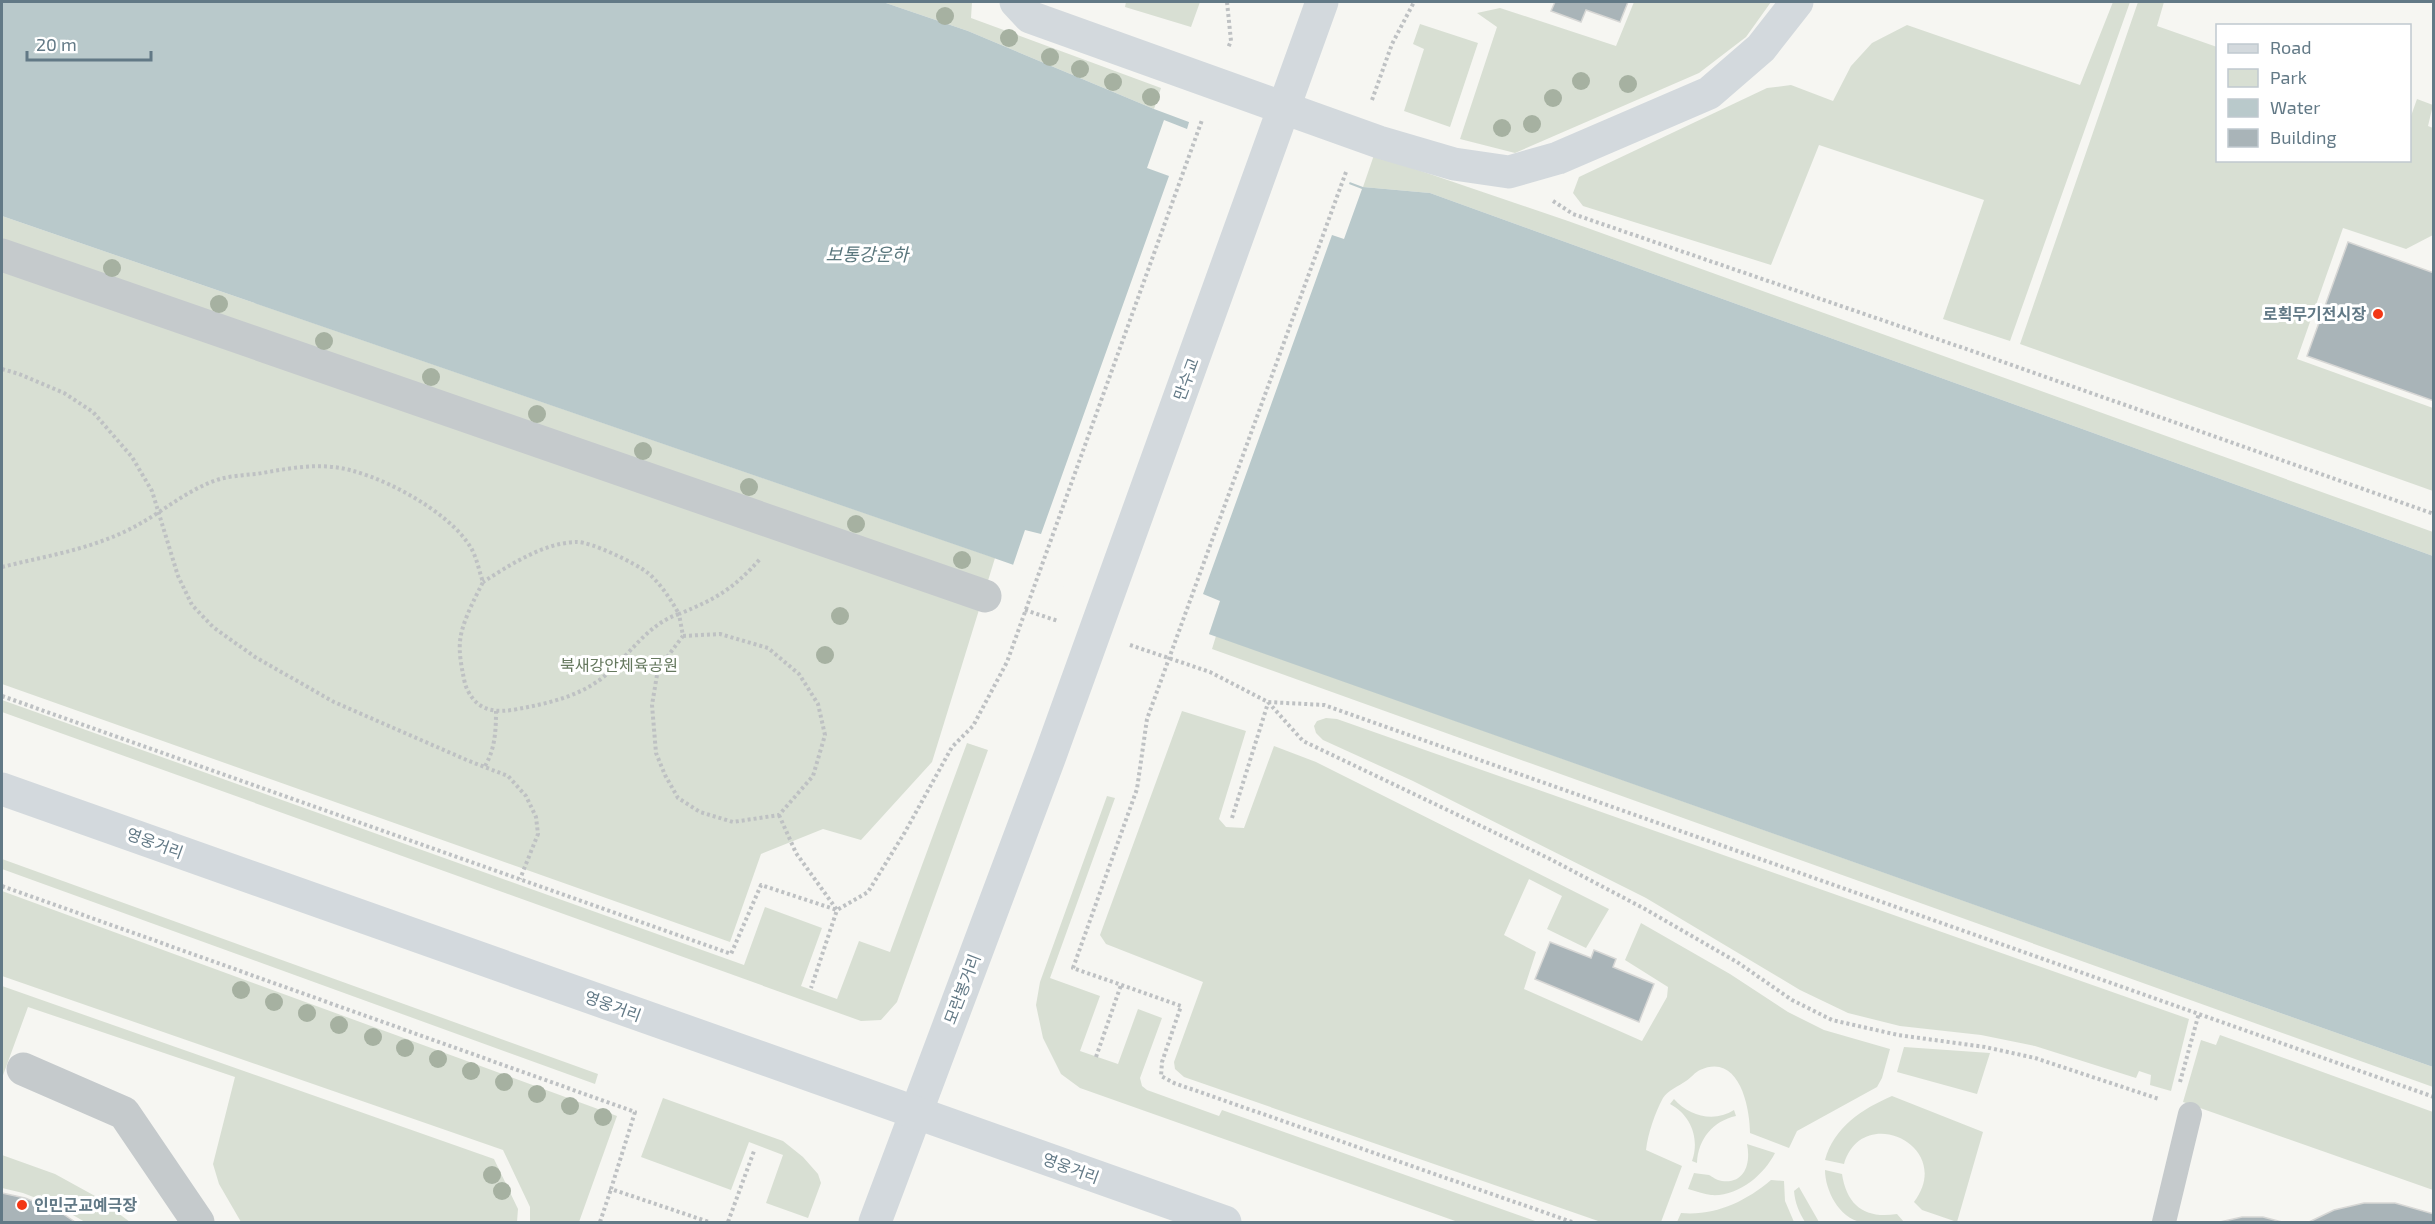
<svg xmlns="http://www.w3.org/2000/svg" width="2435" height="1224" viewBox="0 0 2435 1224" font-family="'Exo 2','Noto Sans KR',sans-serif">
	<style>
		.green { fill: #d8dfd3 }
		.water { fill: #b9c9cb }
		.pier { fill: #f6f6f2 }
		.building { fill: #a9b4b8; stroke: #d7d7d5; stroke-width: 1.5 }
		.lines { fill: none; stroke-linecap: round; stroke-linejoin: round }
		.path { stroke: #bec1c3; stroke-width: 4; stroke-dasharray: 3 3; stroke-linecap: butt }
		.lane { stroke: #c5cacc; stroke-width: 24 }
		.street { stroke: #c5cacc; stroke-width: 33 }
		.secondary { stroke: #d3d9dd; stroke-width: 33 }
		.primary { stroke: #d3d9dd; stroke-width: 33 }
		.tree { fill: #a6b1a1 }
		.poi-dot { fill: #f33715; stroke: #fff; stroke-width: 2 }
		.labels { text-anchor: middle; stroke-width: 6; stroke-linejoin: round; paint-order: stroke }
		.poi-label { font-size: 16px; font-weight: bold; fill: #627986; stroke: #fff; text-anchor: end }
		.street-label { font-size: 16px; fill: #627986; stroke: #fff }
		.park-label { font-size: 16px; fill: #65785e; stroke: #fff }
		.water-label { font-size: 18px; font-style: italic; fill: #59767c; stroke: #fff }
	</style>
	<rect width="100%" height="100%" fill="#f6f6f2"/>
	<path class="green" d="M 883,2 L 972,2 L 971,18 L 1161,88 L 1154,109 L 968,31 Z
		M 1126,2 L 1200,2 L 1191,27 L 1125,7 Z
		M 1634,2 L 1771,2 L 1746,37 L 1699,73 L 1515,153 L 1460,139 L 1497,27 L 1477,13 L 1500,8 L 1616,46 Z
		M 2113,2 L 2130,2 L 2010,341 L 1943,319 L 1984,200 L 1819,145 L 1771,265 L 1583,206 L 1573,193 L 1579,177 L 1767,88 L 1791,85 L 1833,101 L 1851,66 L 1872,43 L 1907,25 L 2080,85 Z
		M 2138,2 L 2164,2 L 2157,26 L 2217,47 L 2218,160 L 2410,160 L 2410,116 L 2411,116 L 2417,99 L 2433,105 L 2428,126 L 2433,128 L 2433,235 L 2406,249 L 2343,228 L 2297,359 L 2433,408 L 2433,491 L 2020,344 Z
		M 1420,24 L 1478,43 L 1450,127 L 1404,111 L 1424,49 L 1413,44 Z
		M 1374,155 L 1568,221 L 2433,532 L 2433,556 L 1430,193 L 1363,187 Z
		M 2,216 L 995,558 L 932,762 L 861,840 L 823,829 L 761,854 L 730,942 L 2,684 Z
		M 1216,636 L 2433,1067 L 2433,1087 L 1212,649 Z
		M 2,700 L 744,965 L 765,907 L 822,928 L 801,986 L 837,999 L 859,941 L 890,952 L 967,743 L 988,750 L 897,1002 L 881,1020 L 861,1021 L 2,712 Z
		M 1182,711 L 1246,731 L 1219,819 L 1226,827 L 1244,828 L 1274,746 L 1316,762 L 1609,909 L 1586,948 L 1547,929 L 1562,896 L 1529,879 L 1504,935 L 1536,952 L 1524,989 L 1642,1041 L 1667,997 L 1668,987 L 1625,960 L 1641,923 L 1730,974 L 1788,1012 L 1824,1030 L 1890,1049 L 1882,1078 L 1877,1087 L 1797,1131 L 1789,1148 L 1750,1133 C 1750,1107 1739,1052 1700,1070 C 1695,1072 1691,1078 1686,1081 C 1679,1086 1668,1090 1663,1098 C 1655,1113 1648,1133 1646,1150 L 1682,1166 L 1661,1222 L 1601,1222 L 1184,1077 L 1175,1069 L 1174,1062 L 1203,982 L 1106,944 L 1100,935 Z
		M 1326,718 L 1337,719 L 2189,1019 L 2171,1091 L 2150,1085 L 2151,1075 L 2139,1071 L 2136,1078 L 2035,1046 L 1981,1035 L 1900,1026 L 1848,1013 L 1800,990 L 1646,898 L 1413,781 L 1323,740 L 1316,733 L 1314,726 L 1317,721 Z
		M 1107,796 L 1115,798 L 1050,978 L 1100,996 L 1080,1051 L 1118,1064 L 1138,1009 L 1162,1018 L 1140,1078 L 1142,1086 L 1147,1090 L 1219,1116 L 1222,1110 L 1538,1222 L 1458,1222 L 1080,1088 L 1061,1074 L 1043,1038 L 1036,1005 L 1040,982 Z
		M 2,859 L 598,1074 L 595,1084 L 2,869 Z
		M 2,891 L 617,1116 L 579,1222 L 530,1222 L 530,1207 L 503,1150 L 2,976 Z
		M 2,986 L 494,1159 L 518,1209 L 517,1222 L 241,1222 L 219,1184 L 213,1164 L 235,1077 L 28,1007 L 2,1078 Z
		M 2220,1035 L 2433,1112 L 2433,1190 L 2183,1102 L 2201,1040 L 2216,1045 Z
		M 1904,1047 L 1990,1053 L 1977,1094 L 1897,1072 Z
		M 1892,1096 L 1983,1132 L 1957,1222 L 1922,1210 L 1914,1202 C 1956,1146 1862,1102 1844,1164 L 1825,1160 C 1834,1127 1862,1109 1892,1096 Z
		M 663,1098 L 783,1141 L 803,1157 L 818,1174 L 821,1183 L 808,1218 L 766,1203 L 783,1155 L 749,1142 L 731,1190 L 641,1157 Z
		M 1674,1099 C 1689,1116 1714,1123 1734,1110 L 1736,1116 C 1713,1121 1698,1139 1697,1163 L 1692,1161 C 1700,1139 1691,1115 1670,1104 Z
		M 1747,1144 L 1775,1153 C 1764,1175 1738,1197 1711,1195 C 1704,1194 1696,1191 1688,1189 L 1694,1173 C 1698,1174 1704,1174 1709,1175 C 1713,1177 1716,1180 1722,1181 C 1745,1184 1751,1163 1747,1144 Z
		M 2,1155 L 55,1174 L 95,1196 L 130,1222 L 85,1222 L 59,1207 L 23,1193 L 2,1188 Z
		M 1825,1170 L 1842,1174 C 1847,1206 1865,1219 1897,1214 L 1904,1222 C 1892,1224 1874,1224 1861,1222 C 1839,1218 1825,1190 1825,1170 Z
		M 1771,1180 L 1784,1181 L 1785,1201 L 1794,1222 L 1677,1222 L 1681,1213 C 1715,1216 1745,1202 1771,1180 Z
		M 1799,1187 L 1819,1222 L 1805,1222 C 1799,1212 1795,1203 1794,1191 Z"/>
	<path class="water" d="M 2,2 L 883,2 L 968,31 L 1154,109 L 1363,187 L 1430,193 L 2433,556 L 2433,1067 L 991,557 L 2,216 Z"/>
	<path class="pier" d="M 1190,119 L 1351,179 L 1349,184 L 1362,189 L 1344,239 L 1332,235 L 1203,594 L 1220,601 L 1208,637 L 1012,568 L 1025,530 L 1041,534 L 1169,176 L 1147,168 L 1164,120 L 1187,129 Z"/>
	<path class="building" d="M 1555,2 L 1628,2 L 1620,22 L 1586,10 L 1581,22 L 1551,11 Z
		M 2348,242 L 2434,273 L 2434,401 L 2307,356 Z
		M 1550,942 L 1591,958 L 1594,950 L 1616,959 L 1613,967 L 1654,984 L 1639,1022 L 1535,979 Z
		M 2,1193 L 25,1198 L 60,1212 L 75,1222 L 2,1222 Z
		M 2364,1203 L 2395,1203 L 2434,1214 L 2434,1222 L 2309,1222 L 2334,1210 Z
		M 2242,1217 L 2263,1217 L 2282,1222 L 2220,1222 Z"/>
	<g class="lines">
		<path class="path" d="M 1227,2 L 1231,41 L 1228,48
			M 1372,100 L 1392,44 L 1414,2
			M 1346,172 L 1147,719 L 1137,789 L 1073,968 L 1181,1006 L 1162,1062 L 1161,1076 L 1174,1083 L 1572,1222
			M 1553,201 L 1573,214 L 1978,353 L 2434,514
			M 2,369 L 19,374 L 64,393 L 93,412 L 132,457 L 152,491 L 178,576 L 192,605 L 213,627 L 255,657 L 334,702 L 469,761 L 508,776 L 526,796 L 536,817 L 538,834 L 520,879
			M 2,567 C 46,556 92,549 132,528 C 162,513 187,489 220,479 C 231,476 244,475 256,474 C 281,470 307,464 333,467 C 375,471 450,511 471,548 C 477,558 479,571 483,582 C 475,598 461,624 460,642 C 459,652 461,664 463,674 C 464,679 465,686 468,691 C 479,712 496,713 518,709 C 549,703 582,696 607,674 C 631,653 648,624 679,614 C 671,600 661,584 648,573 C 637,564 590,541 576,542 C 543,543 510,565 483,582
			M 1025,610 L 1058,621
			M 683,636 L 720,634 L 768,648 L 799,674 L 818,704 L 825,735 L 813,776 L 779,815 L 733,822 L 700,812 L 678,798 L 665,775 L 656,753 L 652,705 L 658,669 L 683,636 L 679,614 C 718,598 733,589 761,558
			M 1130,645 L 1210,672 L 1268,702 L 1324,705 L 2434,1097
			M 2,696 L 731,954 L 761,885 L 837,910 L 868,892 L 905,832 L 952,747 L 973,726 L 1007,662 L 1202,120
			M 1268,702 L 1303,741 L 1550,859 L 1645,909 L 1737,962 L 1792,1000 L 1832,1020 L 1898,1035 L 1985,1047 L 2035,1058 L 2159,1099
			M 485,766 C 495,749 496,731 496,711
			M 779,815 L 796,853 L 837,910 L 811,988
			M 1232,818 L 1268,703
			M 2,886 L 635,1112 L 611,1189 L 709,1222
			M 1096,1057 L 1121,985
			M 2180,1082 L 2199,1013
			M 600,1222 L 611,1189
			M 728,1222 L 754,1151"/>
		<path class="lane" d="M 2164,1222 L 2190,1114"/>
		<path class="street" d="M 2,255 L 985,596
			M 23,1069 L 124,1113 L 198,1222"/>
		<path class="secondary" d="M 1016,2 L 1030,17 L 1379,142 L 1454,164 L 1509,172 L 1558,158 L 1709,93 L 1761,48 L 1797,2
			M 875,1222 L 1050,756 L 1322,2"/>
		<path class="primary" d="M 2,789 L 1225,1222"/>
	</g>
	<g class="tree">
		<circle cx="945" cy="16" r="9"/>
		<circle cx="1009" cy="38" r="9"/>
		<circle cx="1050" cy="57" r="9"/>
		<circle cx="1080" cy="69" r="9"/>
		<circle cx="1581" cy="81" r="9"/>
		<circle cx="1113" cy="82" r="9"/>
		<circle cx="1628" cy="84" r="9"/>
		<circle cx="1151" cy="97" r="9"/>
		<circle cx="1553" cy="98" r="9"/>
		<circle cx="1532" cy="124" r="9"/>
		<circle cx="1502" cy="128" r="9"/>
		<circle cx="112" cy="268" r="9"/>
		<circle cx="219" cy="304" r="9"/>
		<circle cx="324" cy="341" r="9"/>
		<circle cx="431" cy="377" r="9"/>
		<circle cx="537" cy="414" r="9"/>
		<circle cx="643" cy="451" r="9"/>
		<circle cx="749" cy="487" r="9"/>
		<circle cx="856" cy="524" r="9"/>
		<circle cx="962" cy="560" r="9"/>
		<circle cx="840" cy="616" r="9"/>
		<circle cx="825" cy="655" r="9"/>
		<circle cx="241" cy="990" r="9"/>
		<circle cx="274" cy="1002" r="9"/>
		<circle cx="307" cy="1013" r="9"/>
		<circle cx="339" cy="1025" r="9"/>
		<circle cx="373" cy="1037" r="9"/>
		<circle cx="405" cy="1048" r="9"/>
		<circle cx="438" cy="1059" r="9"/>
		<circle cx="471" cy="1071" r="9"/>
		<circle cx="504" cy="1082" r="9"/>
		<circle cx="537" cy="1094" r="9"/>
		<circle cx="570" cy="1106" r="9"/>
		<circle cx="603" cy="1117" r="9"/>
		<circle cx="492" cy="1175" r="9"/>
		<circle cx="502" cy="1191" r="9"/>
	</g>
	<g class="poi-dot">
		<circle cx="2378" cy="314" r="6"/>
		<circle cx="22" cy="1205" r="6"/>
	</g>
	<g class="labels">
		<g class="poi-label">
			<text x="2366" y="320">로획무기전시장</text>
			<text x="34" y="1211" text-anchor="start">인민군교예극장</text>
		</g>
		<g class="street-label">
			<text transform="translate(1186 379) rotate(-70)" y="6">만수교</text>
			<text transform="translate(155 843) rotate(20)" y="6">영웅거리</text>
			<text transform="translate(962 989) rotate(-69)" y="6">모란봉거리</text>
			<text transform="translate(613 1006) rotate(20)" y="6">영웅거리</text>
			<text transform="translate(1071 1168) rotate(20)" y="6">영웅거리</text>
		</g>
		<g class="park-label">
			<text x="619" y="671">북새강안체육공원</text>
		</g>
		<g class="water-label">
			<text x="867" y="261">보통강운하</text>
		</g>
	</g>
	<rect width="2435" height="1224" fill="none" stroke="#627986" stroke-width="6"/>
	<rect x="2216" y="24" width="195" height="138" fill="#ffffff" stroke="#c0c9cf" stroke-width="1.5"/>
	<rect x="2228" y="44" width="30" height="9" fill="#d3d9dd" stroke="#c0c9cf" stroke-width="1.5"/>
	<text x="2270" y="54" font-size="18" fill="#627986">Road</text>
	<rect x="2228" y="69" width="30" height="18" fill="#d8dfd3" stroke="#c0c9cf" stroke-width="1.5"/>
	<text x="2270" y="84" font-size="18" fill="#627986">Park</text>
	<rect x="2228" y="99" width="30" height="18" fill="#b9c9cb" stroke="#c0c9cf" stroke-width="1.5"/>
	<text x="2270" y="114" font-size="18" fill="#627986">Water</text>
	<rect x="2228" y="129" width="30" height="18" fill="#a9b4b8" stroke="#c0c9cf" stroke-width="1.5"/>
	<text x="2270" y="144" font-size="18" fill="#627986">Building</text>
	<path d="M27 51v9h124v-9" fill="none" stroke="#627986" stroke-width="3"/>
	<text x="36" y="51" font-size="18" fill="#627986" stroke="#ffffff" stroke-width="4.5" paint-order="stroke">20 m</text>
</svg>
